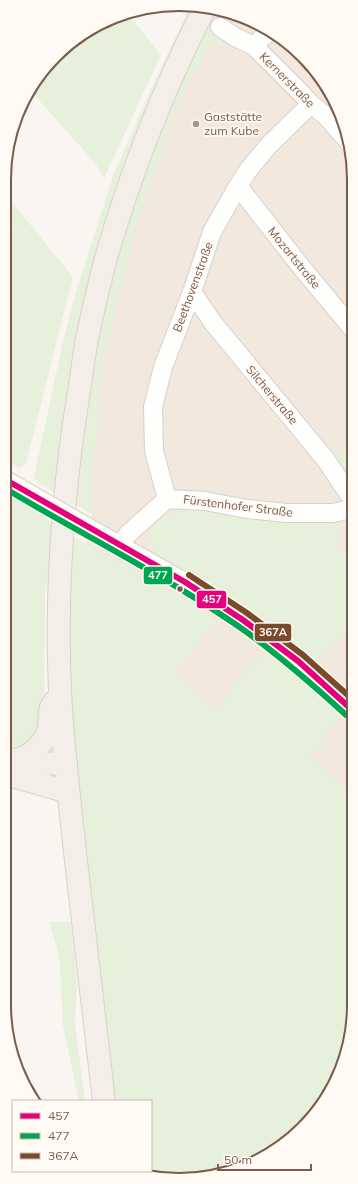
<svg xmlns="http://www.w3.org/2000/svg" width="358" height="1184" viewBox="0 0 358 1184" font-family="Mulish,sans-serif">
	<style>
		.residential { fill: #f2e8de }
		.green { fill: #e7f0db }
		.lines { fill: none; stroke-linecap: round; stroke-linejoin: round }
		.minor-casing { stroke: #d7d1cb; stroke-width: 20 }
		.major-casing { stroke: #dad1cc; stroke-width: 24 }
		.minor { stroke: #fefefd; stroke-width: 18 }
		.major { stroke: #f3eee8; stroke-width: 22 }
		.minor-bridge-casing { stroke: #d7d1cb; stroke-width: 20; stroke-linecap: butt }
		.minor-bridge { stroke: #fefefd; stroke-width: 18 }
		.bus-1-casing { stroke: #fffaf3; stroke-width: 9 }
		.bus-2-casing { stroke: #fffaf3; stroke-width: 9 }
		.bus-3-casing { stroke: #fffaf3; stroke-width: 9 }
		.bus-1 { stroke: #e5007d; stroke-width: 6 }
		.bus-2 { stroke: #00a651; stroke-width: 6 }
		.bus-3 { stroke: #7a4b2a; stroke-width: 6 }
		.poi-dot { fill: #a69286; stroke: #fffaf3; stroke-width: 1.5 }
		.bus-dot { fill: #7a5c4d; stroke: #fffaf3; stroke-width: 1.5 }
		.labels { text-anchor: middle; stroke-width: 3.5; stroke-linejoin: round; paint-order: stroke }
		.street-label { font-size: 12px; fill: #7a5c4d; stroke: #fffaf3 }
		.poi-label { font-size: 12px; fill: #7a5c4d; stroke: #fffaf3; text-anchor: start }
		.rim { fill: none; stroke: #7a5c4d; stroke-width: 2 }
		.line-badge { stroke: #fffaf3; stroke-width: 1.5 }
		.badge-label { font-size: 11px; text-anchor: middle; font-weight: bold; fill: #fff }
	</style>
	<rect width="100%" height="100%" fill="#f9f5f0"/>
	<path class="residential" d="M 213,7 L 266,27 L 310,63 L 336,102 L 352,156 L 352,557 L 336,551 L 341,522 L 207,584 L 249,614 L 347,632 L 351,634 L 351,792 L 310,757 L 344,711 L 214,710 L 173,673 L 218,619 L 86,544 L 92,514 L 70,501 L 96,329 Z"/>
	<path class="green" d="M 190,7 L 197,7 L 162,82 L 56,493 C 49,489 38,484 34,477 L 63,341 L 77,289 L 113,176 L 150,91 Z
		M 216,11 L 217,15 L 226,22 L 222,44 L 218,47 L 212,43 L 194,71 L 176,112 L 137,223 L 116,307 L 103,368 L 98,404 L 98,432 L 91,481 L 93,495 L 90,513 L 70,501 L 96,329 L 142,168 L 204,33 Z
		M 128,14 L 161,55 L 104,178 L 95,163 L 30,90 L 34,82 L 82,33 Z
		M 7,196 L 73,277 L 26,463 L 21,467 L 18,468 L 6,458 Z
		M 352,443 L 352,466 L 343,468 L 334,457 Z
		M 6,490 L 54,524 L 45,598 L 44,728 L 37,740 L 5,755 Z
		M 202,507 L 287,522 L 341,522 L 336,551 L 352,557 L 351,634 L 347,632 L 313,665 L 249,614 L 207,584 L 158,556 L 150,544 L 151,528 L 163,517 L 181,508 Z
		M 69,534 L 218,619 L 173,673 L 214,710 L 266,644 L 344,711 L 311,757 L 351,792 L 351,1039 L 325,1102 L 285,1144 L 225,1174 L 156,1179 L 132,1171 L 151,1171 L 151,1101 L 113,1101 L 82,827 L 68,686 Z
		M 49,922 L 71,922 L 77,982 L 75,1024 L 85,1101 L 79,1101 L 63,1026 L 60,965 L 56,944 Z"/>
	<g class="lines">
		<g class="minor-casing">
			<path id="minor" d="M 220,27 L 235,37 L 254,46 L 298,90 L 311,104 L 327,117 L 348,141
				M 254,46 L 270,30
				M 238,186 L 302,268 L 352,328
				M 192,292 L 214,324 L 326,460 L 352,499
				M 6,480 L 35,497
				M 167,499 L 154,451 L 153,407 L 163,367 L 192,292 L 212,232 L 238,186 L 249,169 L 269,145 L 311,104
				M 89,528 L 185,582 L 243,620 L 298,661 L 351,709
				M 120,545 L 128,534 L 167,499 L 205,501 L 247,509 L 287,513 L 333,513 L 352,509"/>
		</g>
		<g class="major-casing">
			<path id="major" d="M 7,760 C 11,760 16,760 20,759 C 34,754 46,741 49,727 C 50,718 48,710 54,702
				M 12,761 L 34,763 L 66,764
				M 5,774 L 68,792
				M 104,1101 C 95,1021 86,941 76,861 C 69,794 60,726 59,659 C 57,567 65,475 80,385 C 82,374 83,362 85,351 C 90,320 98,289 106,258 C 131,171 164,88 205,7"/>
		</g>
		<use href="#minor" class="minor"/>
		<use href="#major" class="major"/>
		<g class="minor-bridge-casing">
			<path id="minor-bridge" d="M 35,497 L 89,528"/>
		</g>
		<use href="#minor-bridge" class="minor-bridge"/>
		<g class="bus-1-casing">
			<path id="bus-1" d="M 6,480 L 185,582 L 243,620 L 298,661 L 351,709"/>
		</g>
		<g class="bus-2-casing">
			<path id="bus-2" d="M 6,489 C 83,535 164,575 238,626 C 277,653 311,683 346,715"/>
		</g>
		<g class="bus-3-casing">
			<path id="bus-3" d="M 189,575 L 247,613 L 303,655 L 351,698"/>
		</g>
		<use href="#bus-1" class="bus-1"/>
		<use href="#bus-2" class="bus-2"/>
		<use href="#bus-3" class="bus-3"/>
	</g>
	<circle class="poi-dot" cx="196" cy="124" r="4"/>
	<circle class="bus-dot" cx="180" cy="589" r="3.5"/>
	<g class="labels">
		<g class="street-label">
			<text transform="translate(287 80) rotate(45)" y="4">Kernerstraße</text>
			<text transform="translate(294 258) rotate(51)" y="4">Mozartstraße</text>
			<text transform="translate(193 287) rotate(-70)" y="4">Beethovenstraße</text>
			<text transform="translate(272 395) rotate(50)" y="4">Silcherstraße</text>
			<text transform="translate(238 506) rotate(7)" y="4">Fürstenhofer Straße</text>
		</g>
		<g class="poi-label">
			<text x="204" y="121">Gaststätte<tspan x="204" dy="14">zum Kube</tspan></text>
		</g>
	</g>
	<path d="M0 0H358V1184H0ZM179 11H179A168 168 0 0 1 347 179V1005A168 168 0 0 1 179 1173H179A168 168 0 0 1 11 1005V179A168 168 0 0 1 179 11Z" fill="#fffaf3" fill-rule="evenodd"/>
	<path class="rim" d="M179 11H179A168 168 0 0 1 347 179V1005A168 168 0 0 1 179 1173H179A168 168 0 0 1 11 1005V179A168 168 0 0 1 179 11Z"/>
	<g class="line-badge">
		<rect x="143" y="566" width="30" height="19" rx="4" fill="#00a651"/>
		<rect x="196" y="590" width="31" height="19" rx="4" fill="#e5007d"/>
		<rect x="254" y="623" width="38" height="19" rx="4" fill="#7a4b2a"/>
	</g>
	<g class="badge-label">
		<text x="158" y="579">477</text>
		<text x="212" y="603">457</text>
		<text x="273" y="636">367A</text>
	</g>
	<rect x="12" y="1100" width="140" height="72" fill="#fffaf3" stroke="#cabbb1"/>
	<rect x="20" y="1113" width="20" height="6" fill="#e5007d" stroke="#cabbb1"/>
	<text x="48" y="1120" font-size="12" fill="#7a5c4d">457</text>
	<rect x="20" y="1133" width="20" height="6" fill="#00a651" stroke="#cabbb1"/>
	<text x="48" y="1140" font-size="12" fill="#7a5c4d">477</text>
	<rect x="20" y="1153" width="20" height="6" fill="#7a4b2a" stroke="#cabbb1"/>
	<text x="48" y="1160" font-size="12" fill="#7a5c4d">367A</text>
	<path d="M218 1164v6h93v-6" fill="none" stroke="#7a5c4d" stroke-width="2"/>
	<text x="224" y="1164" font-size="12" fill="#7a5c4d" stroke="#fffaf3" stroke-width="3" paint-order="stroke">50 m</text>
</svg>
